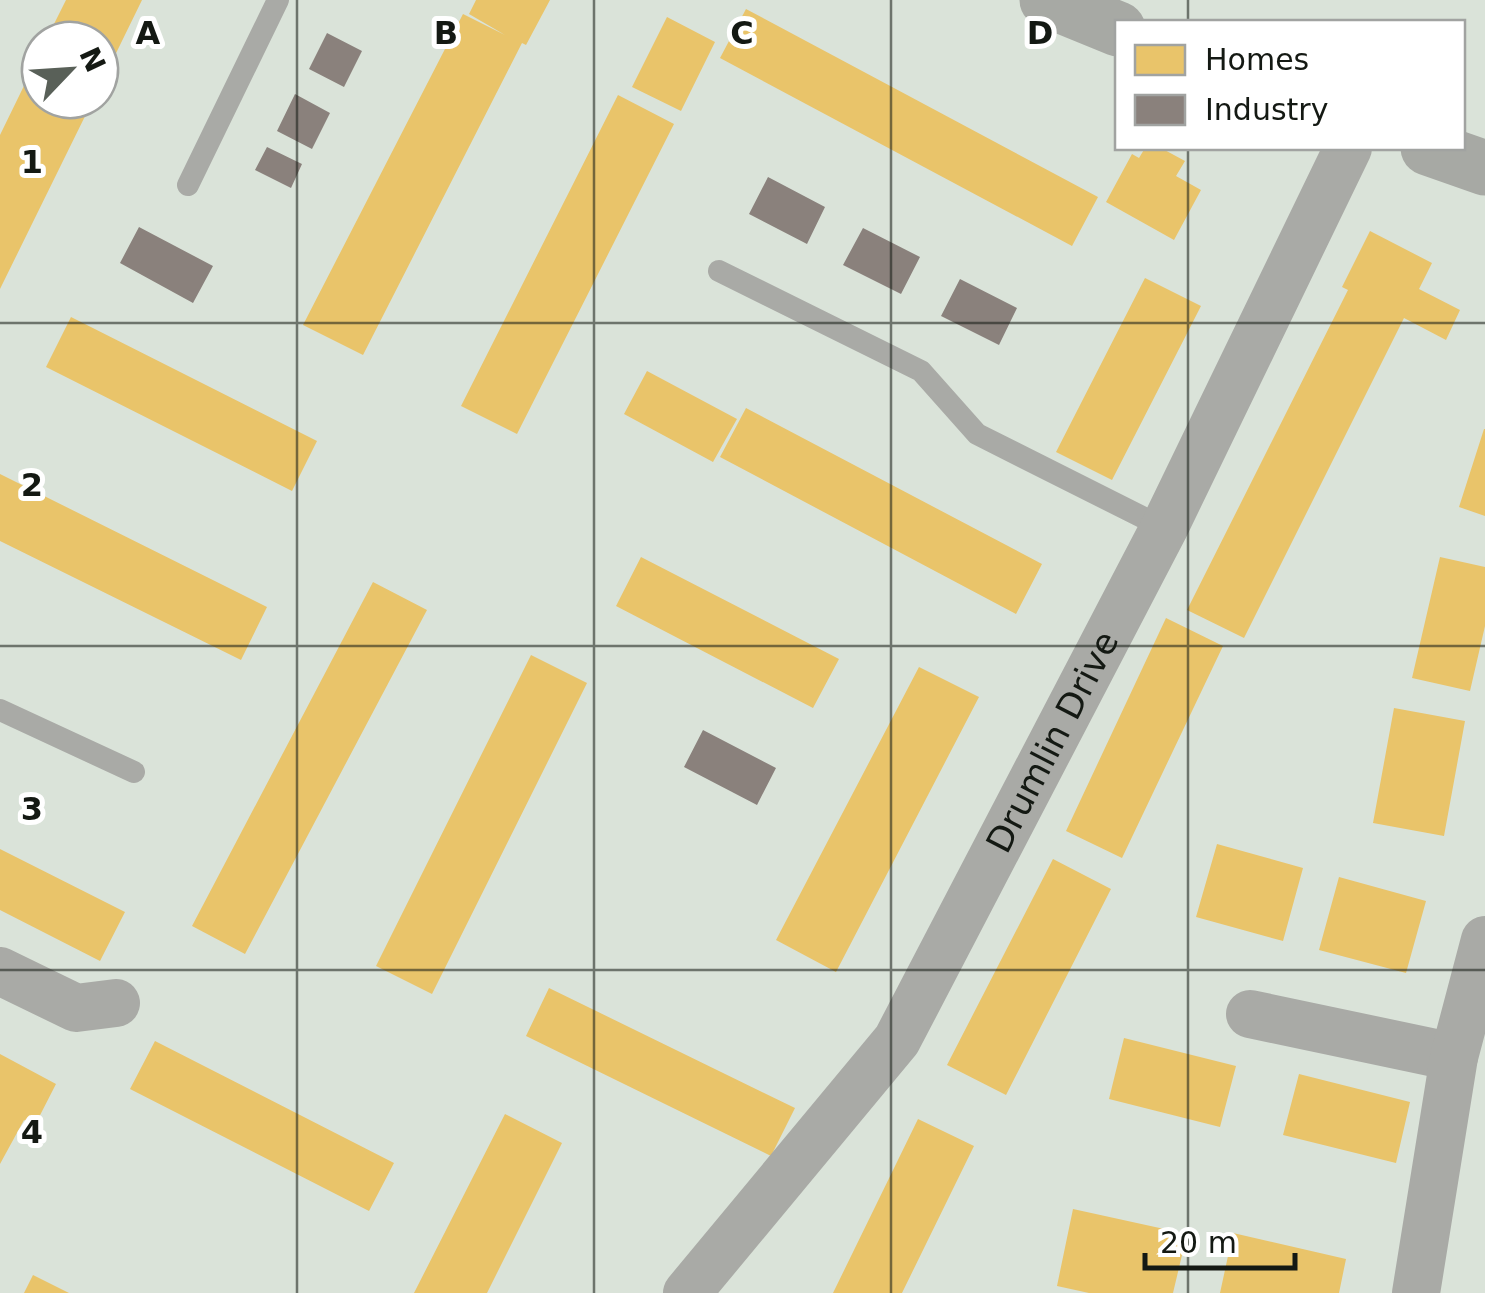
<svg xmlns="http://www.w3.org/2000/svg" width="1485" height="1293" viewBox="0 0 1485 1293" font-family="'DejaVu Sans',sans-serif">
	<style>
		.homes { fill: #e9c46a }
		.industry { fill: #8a817c }
		.lines { fill: none; stroke-linecap: round; stroke-linejoin: round }
		.lane { stroke: #a9aaa6; stroke-width: 22 }
		.street { stroke: #a9aaa6; stroke-width: 48 }
		.secondary { stroke: #a7a9a4; stroke-width: 55 }
		.grid { fill: none; stroke: #141913; stroke-width: 2.5; stroke-opacity: 0.55 }
		.labels { text-anchor: middle; stroke-width: 10; stroke-linejoin: round; paint-order: stroke }
		.street-label { font-size: 35px; fill: #141913; stroke: #fff }
		.grid-label { font-size: 32px; text-anchor: middle; font-weight: bold; fill: #141913; stroke: #fff; stroke-width: 10; stroke-linejoin: round; paint-order: stroke }
	</style>
	<rect width="100%" height="100%" fill="#dae3d9"/>
	<path class="homes" d="M 66,0 L 142,0 L 100,86 L 100,40 L 46,40 Z
		M 476,0 L 550,0 L 526,45 L 522,43 L 363,355 L 303,325 L 463,14 L 505,35 L 469,14 Z
		M 746,9 L 1098,197 L 1072,246 L 720,58 Z
		M 667,17 L 715,42 L 681,111 L 632,87 Z
		M 40,53 L 40,100 L 93,100 L 0,289 L 0,135 Z
		M 618,95 L 674,124 L 517,434 L 461,406 Z
		M 1145,148 L 1161,148 L 1185,161 L 1176,176 L 1201,190 L 1174,240 L 1106,202 L 1132,154 L 1139,158 Z
		M 1370,231 L 1432,263 L 1419,289 L 1460,310 L 1446,340 L 1404,318 L 1244,638 L 1187,610 L 1348,290 L 1342,287 Z
		M 1145,278 L 1201,306 L 1112,480 L 1056,452 Z
		M 71,317 L 317,441 L 292,491 L 46,367 Z
		M 647,371 L 737,419 L 713,462 L 624,414 Z
		M 746,408 L 1042,564 L 1016,614 L 720,457 Z
		M 1484,429 L 1485,429 L 1485,516 L 1459,507 Z
		M 0,474 L 267,607 L 241,660 L 0,541 Z
		M 641,557 L 839,659 L 813,708 L 616,606 Z
		M 1440,557 L 1485,567 L 1485,626 L 1470,691 L 1412,678 Z
		M 373,582 L 427,610 L 245,954 L 192,926 Z
		M 1166,618 L 1223,646 L 1122,858 L 1066,831 Z
		M 531,655 L 587,683 L 432,994 L 376,966 Z
		M 919,667 L 979,697 L 836,972 L 776,940 Z
		M 1394,708 L 1465,721 L 1444,836 L 1373,823 Z
		M 1217,844 L 1303,868 L 1283,941 L 1196,917 Z
		M 0,849 L 125,912 L 100,961 L 0,910 Z
		M 1053,859 L 1111,889 L 1006,1095 L 947,1065 Z
		M 1339,877 L 1426,901 L 1406,973 L 1319,950 Z
		M 549,988 L 795,1108 L 771,1156 L 526,1036 Z
		M 1124,1038 L 1236,1066 L 1220,1127 L 1109,1099 Z
		M 155,1041 L 394,1163 L 369,1211 L 130,1089 Z
		M 0,1054 L 56,1084 L 35,1125 L 24,1120 L 0,1164 Z
		M 1299,1074 L 1410,1102 L 1396,1163 L 1283,1135 Z
		M 505,1114 L 562,1143 L 487,1293 L 414,1293 Z
		M 918,1119 L 974,1146 L 902,1293 L 833,1293 Z
		M 1073,1209 L 1187,1234 L 1173,1293 L 1089,1293 L 1057,1286 Z
		M 1233,1233 L 1346,1259 L 1339,1293 L 1220,1293 Z
		M 33,1275 L 69,1293 L 24,1293 Z"/>
	<path class="industry" d="M 327,33 L 362,51 L 344,87 L 309,69 Z
		M 295,94 L 330,113 L 312,149 L 277,131 Z
		M 267,147 L 302,164 L 291,188 L 255,170 Z
		M 768,177 L 825,207 L 807,244 L 749,214 Z
		M 139,227 L 213,266 L 193,303 L 120,263 Z
		M 863,228 L 920,257 L 901,294 L 843,265 Z
		M 960,279 L 1017,308 L 999,345 L 941,316 Z
		M 703,730 L 776,768 L 757,805 L 684,767 Z"/>
	<g class="lines">
		<path class="lane" d="M 188,185 L 278,0
			M 719,271 L 921,371 L 977,434 L 1164,528
			M 0,710 L 134,772"/>
		<g class="street">
			<path d="M 0,971 L 76,1008 L 116,1003"/>
			<path d="M 1250,1014 L 1454,1057"/>
			<path id="s1" d="M 687,1293 L 897,1040 L 1164,528 L 1348,148"/>
			<path d="M 1416,1293 L 1454,1057 L 1485,940"/>
		</g>
		<path class="secondary" d="M 1047,0 L 1118,29
			M 1428,148 L 1485,168"/>
	</g>
	<path class="grid" d="M 297,0 L 297,1293M 594,0 L 594,1293M 891,0 L 891,1293M 1188,0 L 1188,22M 1188,148 L 1188,1293M 0,323 L 1485,323M 0,646 L 1485,646M 0,970 L 1485,970"/>
	<g class="labels">
		<g class="street-label">
			<text dy="12" stroke="none"><textPath href="#s1" startOffset="665">Drumlin Drive</textPath></text>
		</g>
	</g>
	<g class="grid-label">
		<text x="148" y="44">A</text>
		<text x="446" y="44">B</text>
		<text x="742" y="44">C</text>
		<text x="1040" y="44">D</text>
		<text x="32" y="173">1</text>
		<text x="32" y="496">2</text>
		<text x="32" y="820">3</text>
		<text x="32" y="1143">4</text>
	</g>
	<rect x="1115" y="20" width="350" height="130" fill="#ffffff" stroke="#a1a3a1" stroke-width="2.5"/>
	<rect x="1135" y="45" width="50" height="30" fill="#e9c46a" stroke="#a1a3a1" stroke-width="2.5"/>
	<text x="1205" y="70" font-size="30" fill="#141913">Homes</text>
	<rect x="1135" y="95" width="50" height="30" fill="#8a817c" stroke="#a1a3a1" stroke-width="2.5"/>
	<text x="1205" y="120" font-size="30" fill="#141913">Industry</text>
	<g transform="translate(70 70) rotate(65)"><circle r="48" fill="#ffffff" stroke="#a1a3a1" stroke-width="2.5"/>
	<path d="M0-8L18 38L0 25L-18 38Z" fill="#596058"/>
	<text y="-15" font-size="28" font-weight="bold" text-anchor="middle" fill="#141913">N</text>
	</g>
	<path d="M1145 1253v15h150v-15" fill="none" stroke="#141913" stroke-width="5"/>
	<text x="1160" y="1253" font-size="30" fill="#141913" stroke="#ffffff" stroke-width="8" paint-order="stroke">20 m</text>
</svg>
